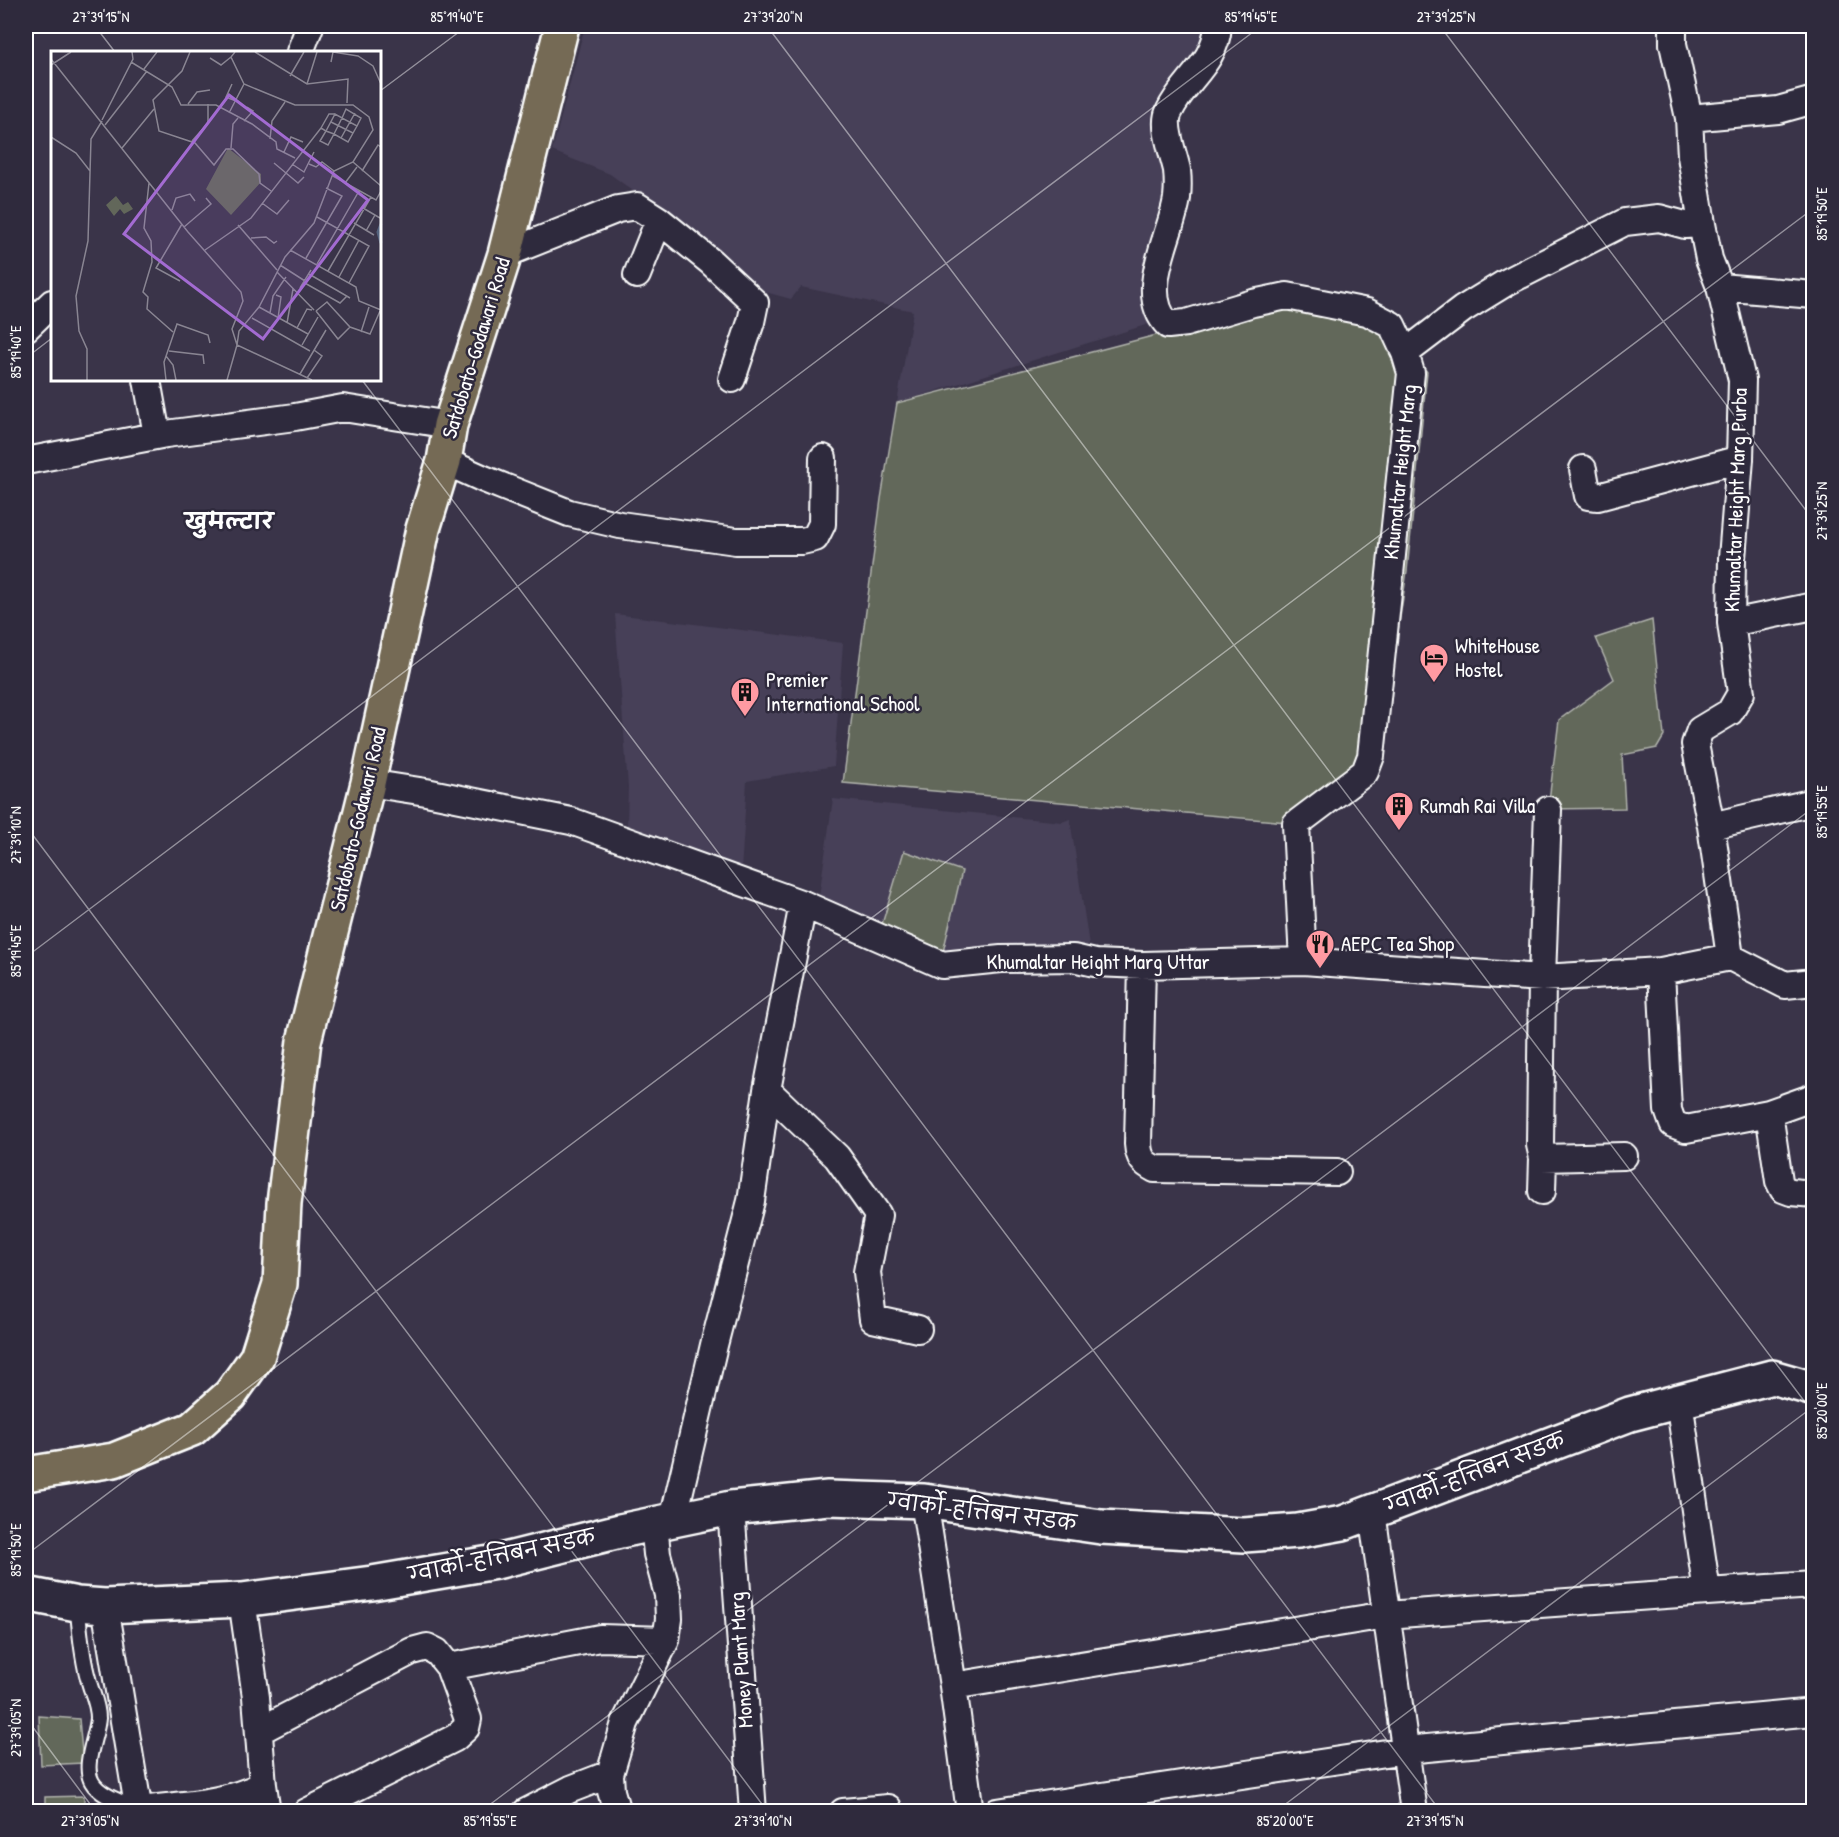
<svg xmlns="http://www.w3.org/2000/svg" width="1839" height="1837" viewBox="0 0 1839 1837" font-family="'Patrick Hand','Playpen Sans Deva',sans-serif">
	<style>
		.built { fill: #474058 }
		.green { fill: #62675a; stroke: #b0b3ac; stroke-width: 1.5 }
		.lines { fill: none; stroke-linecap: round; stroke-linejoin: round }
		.lane-casing { stroke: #fff; stroke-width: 18 }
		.street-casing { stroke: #fff; stroke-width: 30 }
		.secondary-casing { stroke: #fff; stroke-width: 38 }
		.primary-casing { stroke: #fff; stroke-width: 38 }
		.lane { stroke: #2f2a3d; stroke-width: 14 }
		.street { stroke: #2f2a3d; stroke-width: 26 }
		.secondary { stroke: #2f2a3d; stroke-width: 33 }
		.primary { stroke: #746b55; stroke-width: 33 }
		.ticks { fill: none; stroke: #fff; stroke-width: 1.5; stroke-opacity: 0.45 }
		.labels { text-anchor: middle; stroke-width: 5; stroke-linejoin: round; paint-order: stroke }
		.street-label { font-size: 21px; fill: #fff; stroke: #2f2a3d }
		.poi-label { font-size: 21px; fill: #fff; stroke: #2f2a3d; text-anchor: start }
		.neighbourhood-label { font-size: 22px; font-weight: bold; fill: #fff; stroke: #2f2a3d }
		.inset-river { fill: none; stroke: #54637e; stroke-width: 3 }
		.inset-road { fill: none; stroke: #898592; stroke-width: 1.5 }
		.view { fill: #a36bd2; fill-opacity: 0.15; stroke: #a36bd2; stroke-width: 3 }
		.inset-edge { fill: none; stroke: #fff; stroke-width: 3 }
		.neatline { fill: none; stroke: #fff; stroke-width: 2 }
		.ticks-label { font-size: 15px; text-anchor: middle; fill: #fff }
	</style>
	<rect width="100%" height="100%" fill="#3a3449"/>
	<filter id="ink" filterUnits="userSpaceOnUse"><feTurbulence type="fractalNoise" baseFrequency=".0167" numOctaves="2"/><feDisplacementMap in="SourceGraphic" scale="12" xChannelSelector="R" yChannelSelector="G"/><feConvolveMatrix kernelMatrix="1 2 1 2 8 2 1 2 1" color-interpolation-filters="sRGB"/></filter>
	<g filter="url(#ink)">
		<path class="built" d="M 585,26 L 1207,26 L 1207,39 L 1161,110 L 1171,189 L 1155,322 L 897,403 L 913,311 L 801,287 L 791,299 L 754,289 L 681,226 L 610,174 L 552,151 Z
			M 615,614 L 843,643 L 834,766 L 747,781 L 741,871 L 627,825 L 628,787 Z
			M 833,799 L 1062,822 L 1070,819 L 1089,945 L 943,952 L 818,904 Z"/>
		<path class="green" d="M 1280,298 L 1393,325 L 1427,372 L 1407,571 L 1377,771 L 1310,824 L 843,783 L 881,499 L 897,403 L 1164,333 Z
			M 1652,620 L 1664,736 L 1657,748 L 1622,755 L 1625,808 L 1548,809 L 1559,720 L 1614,679 L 1596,638 Z
			M 904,851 L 962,871 L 943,952 L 880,931 Z
			M 39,1716 L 79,1719 L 83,1763 L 41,1765 Z
			M 84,1796 L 84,1811 L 45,1811 L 45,1797 Z"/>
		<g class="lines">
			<g class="lane-casing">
				<path id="lane" d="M 77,1604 C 80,1628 81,1654 88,1678 C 91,1692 98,1703 98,1718 C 97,1736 82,1765 92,1782 C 100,1796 124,1803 139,1810"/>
			</g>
			<g class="street-casing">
				<path id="street" d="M 1218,26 C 1215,65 1184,79 1169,112 C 1162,126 1174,155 1177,170 C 1178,180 1178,189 1177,198 C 1172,235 1136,292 1168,325 L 1186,323 L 1253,303 L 1287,296 L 1367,312 L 1392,325 L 1405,353 L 1411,373 L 1371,756 L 1365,772 L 1296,824 L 1303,961
					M 1673,26 L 1673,44 L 1689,118 L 1691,156 L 1702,224 L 1709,259 L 1720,287 L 1742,380 L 1740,459 L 1732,558 L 1731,623 L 1741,693 L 1730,712 L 1700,730 L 1695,744 L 1711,826 L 1730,957
					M 300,52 L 310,26
					M 1689,118 L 1778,110 L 1814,100
					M 505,254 L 618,209 L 637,206 L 659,220 L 711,262 L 755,303 L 751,322 L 732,379
					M 637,275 L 659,220
					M 1720,287 L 1814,295
					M 26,328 L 52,303
					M 1405,353 L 1463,309 L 1507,282 L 1625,222 L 1659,218 L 1685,225 L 1702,224
					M 147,380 L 157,435
					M 26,461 L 166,434 L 295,417 L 343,408 L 450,425
					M 444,461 L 484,479 L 569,513 L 620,525 L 736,541 L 802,541 L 815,538 L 822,524 L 823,458
					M 1583,469 L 1588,496 L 1598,497 L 1740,459
					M 1731,623 L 1814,606
					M 368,783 L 426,792 L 571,821 L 803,904 L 942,965 L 1001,959 L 1073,958 L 1095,963 L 1142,965 L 1303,961 L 1542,978 L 1661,971 L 1730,957 L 1785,985 L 1814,982
					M 1548,810 L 1542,978 L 1540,1145 L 1543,1158 L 1624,1156
					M 1711,826 L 1814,802
					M 1142,965 L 1138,1144 C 1139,1158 1143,1163 1155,1169 L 1337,1172
					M 1661,971 L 1668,1110 L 1673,1124 L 1686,1129 L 1769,1113 L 1814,1097
					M 767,1090 L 837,1157 L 878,1215 L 867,1272 L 873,1319 L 918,1329
					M 1769,1113 L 1779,1181 L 1783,1189 L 1791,1192 L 1814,1194
					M 1542,1191 L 1543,1158
					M 924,1501 L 953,1686 L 970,1812
					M 731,1508 L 753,1812
					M 1372,1512 L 1414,1812
					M 673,1520 L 714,1345 L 751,1201 L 767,1090 L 803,904
					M 1707,1592 L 1814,1585
					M 242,1600 L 256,1697 L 263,1785 L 267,1812
					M 105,1606 L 139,1812
					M 449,1667 L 600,1638 L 666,1640
					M 953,1686 L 1386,1615 L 1707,1592 L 1679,1401
					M 259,1731 L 412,1651 L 427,1647 L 437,1652 L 449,1667 L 468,1719 L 466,1728 L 455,1738 L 307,1812
					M 139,1810 C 184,1804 222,1805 263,1785
					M 526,1812 L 571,1789 L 610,1774
					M 617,1812 L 611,1791 L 610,1774 L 625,1723 L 666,1640 L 669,1619 L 668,1595 L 657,1554 L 654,1524
					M 843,1812 L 888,1808
					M 997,1812 L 1406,1750 L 1814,1712"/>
			</g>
			<g class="secondary-casing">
				<path id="secondary" d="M 26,1594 L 77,1604 L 105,1606 L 242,1600 L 372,1583 L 496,1562 L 620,1531 L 731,1508 L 828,1498 L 924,1501 L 1101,1527 L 1244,1535 L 1298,1531 L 1343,1523 L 1630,1414 L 1772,1377 L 1814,1389"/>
			</g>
			<g class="primary-casing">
				<path id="primary" d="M 26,1474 L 114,1460 L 192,1429 L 230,1395 L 257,1357 L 280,1284 L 284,1203 L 304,1041 L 368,783 L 423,529 L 444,461 L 450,425 L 505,254 L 562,26"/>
			</g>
			<use href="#lane" class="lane"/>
			<use href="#street" class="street"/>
			<use href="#secondary" class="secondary"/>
			<use href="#primary" class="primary"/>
		</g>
	</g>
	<path class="ticks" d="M 95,26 L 115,52M 767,26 L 1814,1414M 1440,26 L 1814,521M 380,91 L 467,26M 26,358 L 52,338M 362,380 L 1441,1812M 26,826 L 768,1812M 26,957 L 1261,26M 26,1555 L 1814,208M 26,1718 L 96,1812M 480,1812 L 1814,807M 1275,1812 L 1814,1406"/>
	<defs>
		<g id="hotel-pin" transform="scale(1.5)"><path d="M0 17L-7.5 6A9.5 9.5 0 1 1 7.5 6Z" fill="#ff9aa2" stroke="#2f2a3d"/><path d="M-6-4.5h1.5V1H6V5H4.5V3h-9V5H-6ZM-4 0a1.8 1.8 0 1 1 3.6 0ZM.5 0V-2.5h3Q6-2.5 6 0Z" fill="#111"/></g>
		<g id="building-pin" transform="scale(1.5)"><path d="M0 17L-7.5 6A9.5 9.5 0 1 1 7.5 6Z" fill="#ff9aa2" stroke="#2f2a3d"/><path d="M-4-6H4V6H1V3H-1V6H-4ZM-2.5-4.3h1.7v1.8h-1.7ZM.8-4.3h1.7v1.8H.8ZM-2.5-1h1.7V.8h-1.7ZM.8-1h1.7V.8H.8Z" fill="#111"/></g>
		<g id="restaurant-pin" transform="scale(1.5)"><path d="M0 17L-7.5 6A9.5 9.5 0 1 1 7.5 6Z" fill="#ff9aa2" stroke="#2f2a3d"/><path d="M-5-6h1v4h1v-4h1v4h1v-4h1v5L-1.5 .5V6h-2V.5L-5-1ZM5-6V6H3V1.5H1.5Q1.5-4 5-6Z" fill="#111"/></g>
	</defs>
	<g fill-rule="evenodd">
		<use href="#hotel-pin" x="1434" y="658"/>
		<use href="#building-pin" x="745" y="692"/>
		<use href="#building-pin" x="1399" y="806"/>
		<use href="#restaurant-pin" x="1320" y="944"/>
	</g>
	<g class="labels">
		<g class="street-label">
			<text transform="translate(476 348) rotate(-73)" y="7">Satdobato-Godawari Road</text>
			<text transform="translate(1400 472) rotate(-84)" y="7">Khumaltar Height Marg</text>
			<text transform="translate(1736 500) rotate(-88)" y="7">Khumaltar Height Marg Purba</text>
			<text transform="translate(358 819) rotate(-77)" y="7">Satdobato-Godawari Road</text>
			<text x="1098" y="969">Khumaltar Height Marg Uttar</text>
			<text transform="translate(1475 1473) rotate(-21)" y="7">ग्वार्को-हत्तिबन सडक</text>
			<text transform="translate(982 1512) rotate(7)" y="7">ग्वार्को-हत्तिबन सडक</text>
			<text transform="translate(502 1556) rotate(-12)" y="7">ग्वार्को-हत्तिबन सडक</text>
			<text transform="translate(741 1660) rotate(-94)" y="7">Money Plant Marg</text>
		</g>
		<g class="poi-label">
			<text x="1455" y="653">WhiteHouse<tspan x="1455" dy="24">Hostel</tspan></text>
			<text x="766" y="687">Premier<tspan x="766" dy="24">International School</tspan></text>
			<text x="1420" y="813">Rumah Rai Villa</text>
			<text x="1341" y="951">AEPC Tea Shop</text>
		</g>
		<g class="neighbourhood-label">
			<text x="229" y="529">खुमल्टार</text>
		</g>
	</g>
	<g transform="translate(51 51)">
		<rect width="330" height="330" fill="#3a3449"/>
		<path d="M 177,97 L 210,123 L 210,131 L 180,164 L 155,138 ZM 65,145 L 72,154 L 77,151 L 82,158 L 73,163 L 69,158 L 63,165 L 55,154 Z" fill="#62675a"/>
		<path class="inset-river" d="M 330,173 L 327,181 L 330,192"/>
		<path class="inset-road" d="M 139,1 L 131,20 L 102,49 L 108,80 L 144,92 L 163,114 L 175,98 L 182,98 L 208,123 L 209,132 L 220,140M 184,1 L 180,6 L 193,33 L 244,54 L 302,54 L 318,66 L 322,79 L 302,111 L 283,120 L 263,172 L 234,206 L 208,256 L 188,280 L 186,294M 204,1 L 256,33 L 297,28 L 296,52M 159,7 L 170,14 L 180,6M 0,8 L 137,181 L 190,241 L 192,250 L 181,278 L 186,294 L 261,329M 80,11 L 121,36 L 130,54 L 165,54 L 201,73 L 225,91 L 226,98 L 244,107M 280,11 L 282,1 L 307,5 L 322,15 L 330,33M 0,14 L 20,1M 93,18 L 106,1M 239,25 L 253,1M 181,33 L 175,46 L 185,50M 256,33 L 266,1M 137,53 L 146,41 L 159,39M 178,62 L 193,33M 51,69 L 82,8 L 81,1M 193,70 L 202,60 L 196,56M 280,71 L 302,82M 54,74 L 96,20M 270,77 L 278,63 L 284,63M 0,86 L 25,102 L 39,120M 290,87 L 304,62M 219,88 L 221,70 L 234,51M 141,90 L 157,72 L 157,53M 71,97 L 103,58M 180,97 L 182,73 L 187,67M 233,101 L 240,86 L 252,91M 302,111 L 330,135M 223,112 L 247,132 L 253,126M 241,113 L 253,121 L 263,101M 258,113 L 265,116 L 271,111 L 283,120M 311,120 L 327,94 L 330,96M 282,125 L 325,149 L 330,140M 98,132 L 93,177 L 100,190 L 101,211 L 92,241 L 97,246 L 96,258 L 122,281M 294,132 L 306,116M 211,152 L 226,163 L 238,149M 312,157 L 329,167M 121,159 L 125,147 L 139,143 L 144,150M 266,166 L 318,195 L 298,232M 303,172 L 323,184M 187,174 L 226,219M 133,176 L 160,153 L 155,147M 315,180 L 324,164M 200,187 L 215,186 L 223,192 L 226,190M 154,199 L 200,167 L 270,77 L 275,80 L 269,90 L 277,94 L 283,83 L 291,67 L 306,75 L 310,67 L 295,58 L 291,67 L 284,63 L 275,80 L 283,83 L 297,91 L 306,75M 239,199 L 305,236 L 308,250 L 330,259M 255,207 L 291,145 L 275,137M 266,213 L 308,140M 229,214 L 254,230M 277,220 L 320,146M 226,221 L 263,259M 258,223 L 299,247M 288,226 L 308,189M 129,230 L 105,217 L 131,173M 252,231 L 289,252 L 296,245M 249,237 L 260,219M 225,244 L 230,246 L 227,267M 208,256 L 257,283M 265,260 L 276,251 L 299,276 L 319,283 L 329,260M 265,260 L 287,288 L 299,276M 219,262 L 222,245 L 235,226M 201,267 L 259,300M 236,272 L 242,238M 246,277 L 256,258 L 261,259M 310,281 L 318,256M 251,294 L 267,266M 118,300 L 152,304 L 153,313M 115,305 L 122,314 L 125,329M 249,323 L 275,279M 256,327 L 271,305 L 263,299M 36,329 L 36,298 L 28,280 L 25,245 L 37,190 L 40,88 L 51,70M 115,329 L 113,311 L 126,273 L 157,284 L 159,292M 176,329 L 186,294"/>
		<path class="view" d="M 178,44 L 317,149 L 212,288 L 73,183 Z"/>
		<rect width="330" height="330" class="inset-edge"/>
	</g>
	<rect width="1839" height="1837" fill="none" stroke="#2f2a3d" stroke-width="66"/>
	<rect x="33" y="33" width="1773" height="1771" class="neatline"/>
	<g class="ticks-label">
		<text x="101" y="22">27°39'15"N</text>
		<text x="457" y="22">85°19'40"E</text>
		<text x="773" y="22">27°39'20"N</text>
		<text x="1251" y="22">85°19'45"E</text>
		<text x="1446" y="22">27°39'25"N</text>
		<text transform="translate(1822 214) rotate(-90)" y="5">85°19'50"E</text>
		<text transform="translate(16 352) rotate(-90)" y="5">85°19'40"E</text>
		<text transform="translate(1822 511) rotate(-90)" y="5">27°39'25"N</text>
		<text transform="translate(1822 812) rotate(-90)" y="5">85°19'55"E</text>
		<text transform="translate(16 835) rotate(-90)" y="5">27°39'10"N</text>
		<text transform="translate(16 951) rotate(-90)" y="5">85°19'45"E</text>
		<text transform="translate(1822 1411) rotate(-90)" y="5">85°20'00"E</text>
		<text transform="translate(16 1550) rotate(-90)" y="5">85°19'50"E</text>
		<text transform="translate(16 1728) rotate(-90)" y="5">27°39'05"N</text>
		<text x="90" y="1826">27°39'05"N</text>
		<text x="490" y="1826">85°19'55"E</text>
		<text x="763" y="1826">27°39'10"N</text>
		<text x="1285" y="1826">85°20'00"E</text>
		<text x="1435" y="1826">27°39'15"N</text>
	</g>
</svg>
